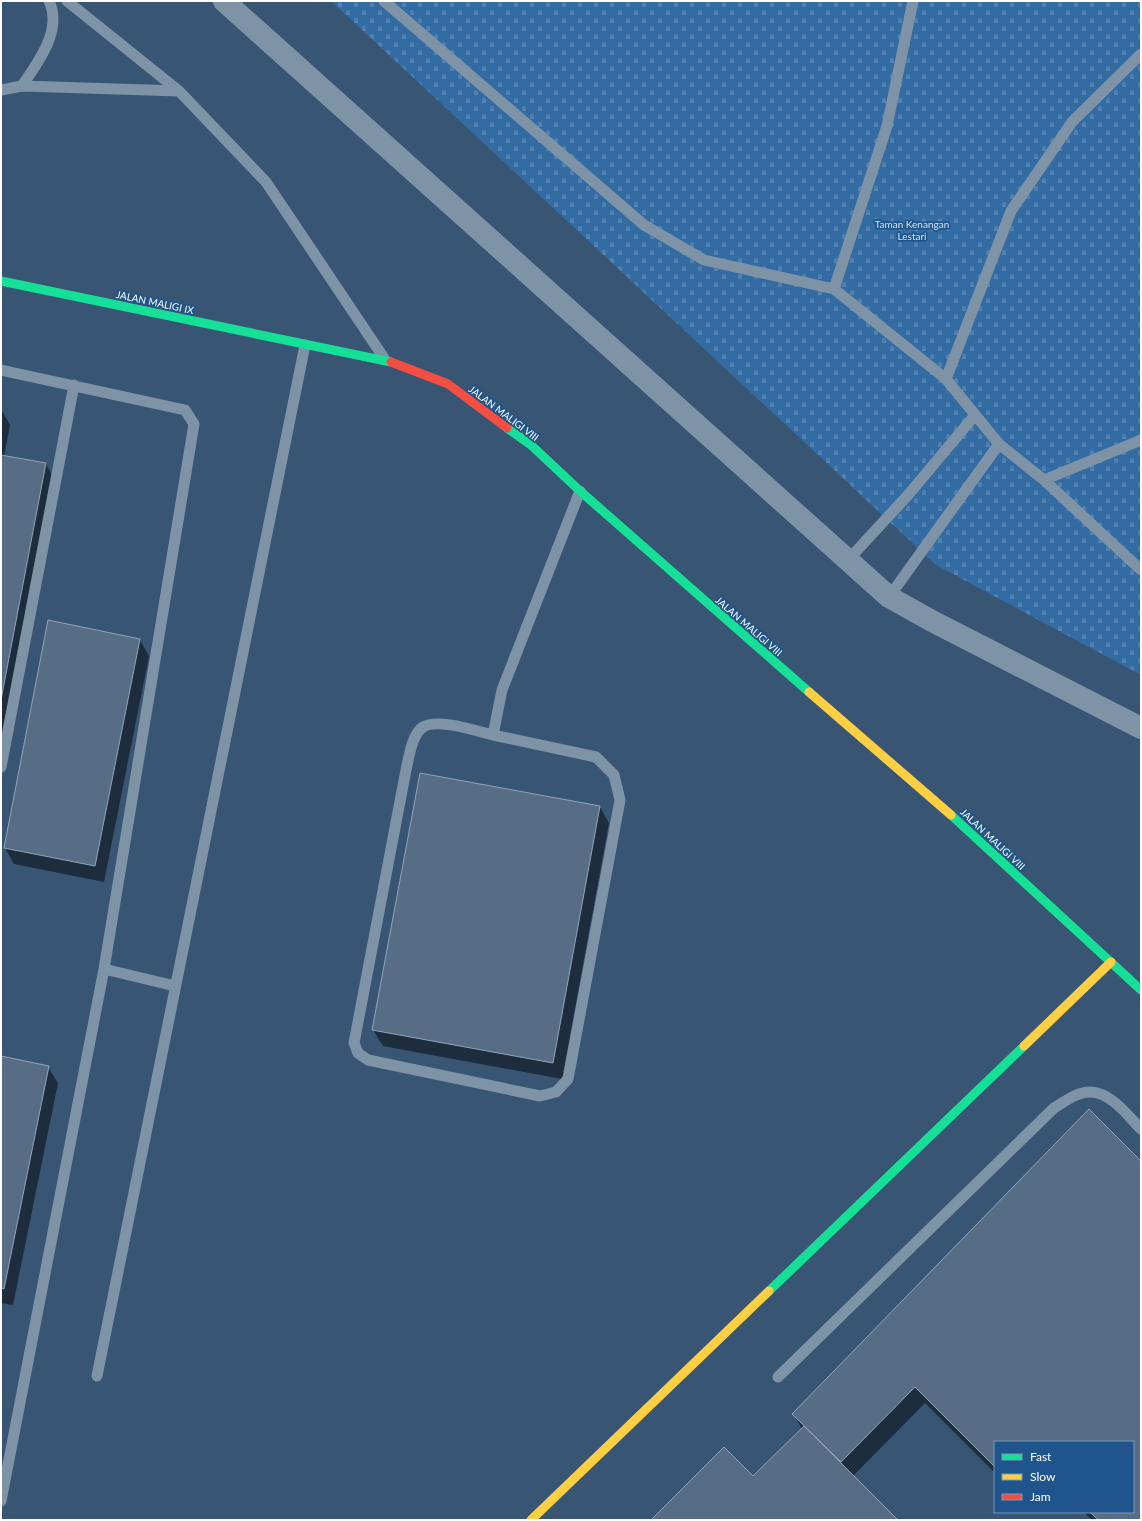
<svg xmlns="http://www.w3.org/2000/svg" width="1142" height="1521" viewBox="0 0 1142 1521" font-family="Lato,sans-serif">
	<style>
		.cemetery { fill: url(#cemetery-stones) }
		.shadow { fill: #0007 }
		.building { fill: #566d85; stroke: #93a4b6 }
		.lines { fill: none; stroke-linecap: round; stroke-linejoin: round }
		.lane { stroke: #7f93a7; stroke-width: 11 }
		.street { stroke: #7f93a7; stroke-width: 22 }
		.fast { stroke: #16e098; stroke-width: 9 }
		.slow { stroke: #ffcf43; stroke-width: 9 }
		.jam { stroke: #f24e42; stroke-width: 9 }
		.labels { text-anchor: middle; stroke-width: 3.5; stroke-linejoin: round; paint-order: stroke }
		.park-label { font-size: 10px; fill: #d1e5f9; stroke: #1f558c }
		.street-label { font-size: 10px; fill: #fff; stroke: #1f558c }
	</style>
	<defs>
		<pattern id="cemetery-stones" width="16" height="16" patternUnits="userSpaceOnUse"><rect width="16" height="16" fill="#336ba3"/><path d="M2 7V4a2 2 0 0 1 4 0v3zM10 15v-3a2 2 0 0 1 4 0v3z" fill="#5281b1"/></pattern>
	</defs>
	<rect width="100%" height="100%" fill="#385574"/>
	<path class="cemetery" d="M 331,1 L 1141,1 L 1141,675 L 936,565 Z"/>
	<path class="shadow" d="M 1,409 L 10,425 L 4,457 L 46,464 L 55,481 L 1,764 Z
		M 140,640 L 149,656 L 104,882 L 14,864 L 5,848 Z
		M 600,807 L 609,823 L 562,1079 L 383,1046 L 373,1030 Z
		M 1,1057 L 48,1067 L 58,1083 L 13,1305 L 1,1303 Z
		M 1141,1162 L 1141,1520 L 1092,1520 L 1084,1512 L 1133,1512 L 1133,1442 L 995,1442 L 995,1473 L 925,1403 L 853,1476 L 896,1520 L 652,1520 L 753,1478 L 802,1429 L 793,1414 Z"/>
	<path class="building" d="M 1,455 L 46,463 L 1,700 Z
		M 48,620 L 140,639 L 95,866 L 4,848 Z
		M 420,773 L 600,806 L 553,1063 L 372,1030 Z
		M 1,1056 L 49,1066 L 4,1289 L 1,1288 Z
		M 1089,1109 L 1141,1161 L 1141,1520 L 1098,1520 L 1090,1512 L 1133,1512 L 1133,1442 L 995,1442 L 995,1467 L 915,1387 L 841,1462 L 792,1414 Z
		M 804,1426 L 898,1520 L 651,1520 L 724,1447 L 753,1476 Z"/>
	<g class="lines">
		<path class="lane" d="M 67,1 L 179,91 L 266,182 L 384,358
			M 384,1 L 644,225 L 704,260 L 834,289 L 946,379 L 999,444 L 1044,480 L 1141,570
			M 22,86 C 37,63 63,31 49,1
			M 1,90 L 22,86 L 179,91
			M 834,289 L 887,126 L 913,1
			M 1,370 L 185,410 L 194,424 L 104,969 L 1,1501
			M 946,379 L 1011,211 L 1072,122 L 1141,54
			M 1044,480 L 1141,440
			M 849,559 L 908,495 L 975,415
			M 889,597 L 999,444
			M 493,735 L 596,757 L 614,775 L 620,800 L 568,1079 L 556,1092 L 540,1096 L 368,1060 L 358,1053 L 354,1043 L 406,770 C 409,757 412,734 423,727 C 438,718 476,731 493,735 L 502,690 L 580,491
			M 1,767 L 74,385
			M 104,969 L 175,986
			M 97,1376 L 305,345
			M 778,1377 L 1054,1108 C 1064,1102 1077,1092 1090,1092 C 1111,1092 1128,1116 1141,1129"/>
		<path class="street" d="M 224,1 L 889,597 L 932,621 L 1141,728"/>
		<path class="fast" d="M 1,281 L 391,362
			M 507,428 L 531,445 L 580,491 L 809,692
			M 951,815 L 1141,990
			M 769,1291 L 1024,1046"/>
		<path class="slow" d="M 809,692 L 951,815
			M 1024,1046 L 1111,962
			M 531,1520 L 769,1291"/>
		<path class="jam" d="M 391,362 L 448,384 L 507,428"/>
	</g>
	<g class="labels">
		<g class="park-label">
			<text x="912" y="228">Taman Kenangan<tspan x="912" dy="12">Lestari</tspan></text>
		</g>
		<g class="street-label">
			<text transform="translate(155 302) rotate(12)" y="4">JALAN MALIGI IX</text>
			<text transform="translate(504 413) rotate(37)" y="4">JALAN MALIGI VIII</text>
			<text transform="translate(749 626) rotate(41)" y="4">JALAN MALIGI VIII</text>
			<text transform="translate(993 839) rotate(43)" y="4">JALAN MALIGI VIII</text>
		</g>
	</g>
	<rect width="1142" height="1521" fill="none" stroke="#ffffff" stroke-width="4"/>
	<rect x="994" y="1441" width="140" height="72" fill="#1f558c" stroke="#7999ba"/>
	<rect x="1002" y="1454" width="20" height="6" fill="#16e098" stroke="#7999ba"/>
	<text x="1030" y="1461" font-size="12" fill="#ffffff">Fast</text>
	<rect x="1002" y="1474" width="20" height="6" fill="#ffcf43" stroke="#7999ba"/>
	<text x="1030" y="1481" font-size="12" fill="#ffffff">Slow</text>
	<rect x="1002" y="1494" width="20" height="6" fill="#f24e42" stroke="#7999ba"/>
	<text x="1030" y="1501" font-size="12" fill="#ffffff">Jam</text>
</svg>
